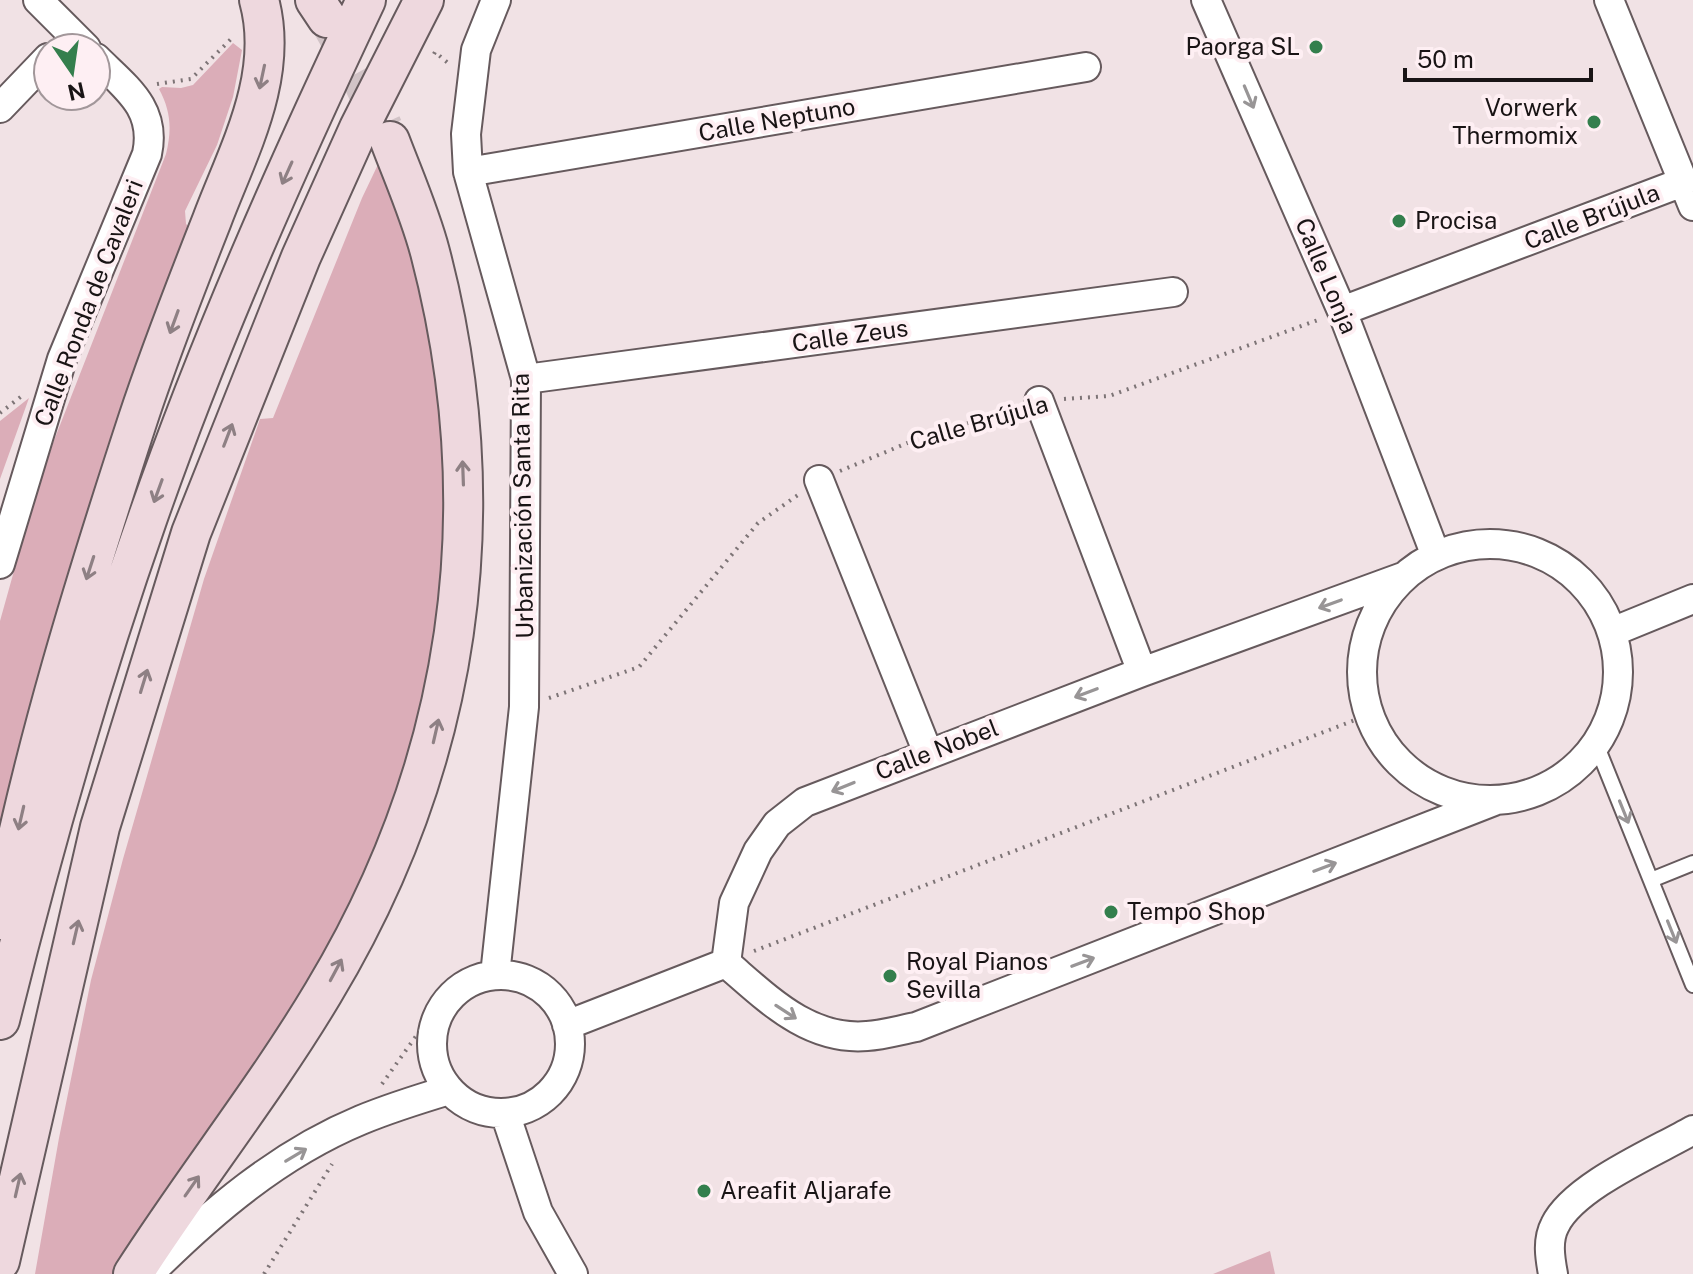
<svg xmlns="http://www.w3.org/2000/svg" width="1693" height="1274" viewBox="0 0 1693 1274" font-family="'Public Sans',sans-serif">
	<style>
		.green { fill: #dbadb8 }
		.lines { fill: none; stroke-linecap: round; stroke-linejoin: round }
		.secondary-tunnel { stroke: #d1c3c6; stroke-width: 38; stroke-dasharray: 38 19; stroke-linecap: butt }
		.lane-casing { stroke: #665a5d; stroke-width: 18 }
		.street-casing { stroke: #665a5d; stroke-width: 32 }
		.secondary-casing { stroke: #665a5d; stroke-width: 42 }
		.path { stroke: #7d7476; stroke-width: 4; stroke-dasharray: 2 6; stroke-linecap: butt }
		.lane { stroke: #fff; stroke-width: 14 }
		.street { stroke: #fff; stroke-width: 28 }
		.secondary { stroke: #eed8de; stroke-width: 38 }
		.oneway { stroke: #8e8084 }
		.oneway2 { stroke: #989596 }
		.poi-dot { fill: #347f4d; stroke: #feeff3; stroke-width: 3 }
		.labels { text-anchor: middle; stroke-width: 8; stroke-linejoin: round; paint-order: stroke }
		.poi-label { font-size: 24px; fill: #191415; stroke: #feeff3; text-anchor: start }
		.street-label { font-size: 24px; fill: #191415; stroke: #feeff3 }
	</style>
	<rect width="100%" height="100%" fill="#f1e2e5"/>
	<path class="green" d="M 233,43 L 242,50 L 233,97 L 217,145 L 185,211 L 186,224 L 192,230 L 0,839 L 0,621 L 26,528 L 53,443 L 166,154 C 172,130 171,111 159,89 L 162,87 L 181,88 L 193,85 Z
		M 383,154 L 393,186 L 431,340 L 444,425 L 445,580 L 421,722 L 394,808 L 346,926 L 283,1026 L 177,1175 L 116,1274 L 35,1274 L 59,1138 L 91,980 L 123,859 L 204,579 L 260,419 L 273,418 L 362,198 Z
		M 29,398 L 0,479 L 0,421 Z
		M 1270,1251 L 1275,1274 L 1213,1274 Z"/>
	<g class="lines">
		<path class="secondary-tunnel" d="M 330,23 L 359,75 L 384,128"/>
		<g class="lane-casing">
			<path id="lane" d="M 1596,744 L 1693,985
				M 1651,880 L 1693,863"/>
		</g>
		<g class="street-casing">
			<path id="street" d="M 38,0 L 86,48
				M 1206,0 L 1342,311 L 1436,556
				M 1609,0 L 1693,206
				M 0,108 L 48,58
				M 468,172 L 1086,67
				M 1342,311 L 1683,182
				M 526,379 L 1173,292
				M 1039,401 L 1142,672
				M 819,480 L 928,753
				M1362 672a128 128 0 1 1 256 0a128 128 0 1 1-256 0Z
				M 0,564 L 62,359 L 147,154 C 157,108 125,87 96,58
				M 1612,632 L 1693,599
				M 726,963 C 767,998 808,1041 867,1036 C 883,1035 900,1030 916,1027 L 1494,801
				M 726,963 L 734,903 L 758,851 L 777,824 L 805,802 L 1142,672 L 1403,577
				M 495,975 L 524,707 L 526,379 L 468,172 L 466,134 L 476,50 L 496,0
				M432 1044a69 69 0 1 1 138 0a69 69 0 1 1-138 0Z
				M 567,1025 L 726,963
				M 505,1113 L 538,1212 L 573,1274
				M 149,1274 C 211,1212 279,1154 361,1120 C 390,1108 419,1099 449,1090
				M 1553,1274 C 1550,1258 1547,1240 1555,1225 C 1574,1186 1655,1152 1693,1130"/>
		</g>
		<g class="secondary-casing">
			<path id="secondary" d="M 315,0 L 327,18
				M 0,920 C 33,749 84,584 138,419 C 160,352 186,286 212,220 C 238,151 280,76 259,0
				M 0,1020 C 42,851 90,682 148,517 C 210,340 286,169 366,0
				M 0,1261 L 100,827 L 191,533 L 301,257 L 359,128 L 424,0
				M 133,1274 C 194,1179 265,1090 323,993 C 461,764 498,511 430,252 C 420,214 404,178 390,141"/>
		</g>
		<path class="path" d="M 434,54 L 435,52 L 448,63
			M 157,84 L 191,79 L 233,37
			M 1064,399 L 1109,396 L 1318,320
			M 0,413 L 23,395
			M 840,471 L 917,439 L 1016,408
			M 549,698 L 639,667 L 758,523 L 798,495
			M 754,951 L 1368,715
			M 382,1084 L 453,984 L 471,977
			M 264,1274 L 332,1164"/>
		<use href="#lane" class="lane"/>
		<use href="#street" class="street"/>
		<use href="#secondary" class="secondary"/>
	</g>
	<defs><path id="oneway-shaft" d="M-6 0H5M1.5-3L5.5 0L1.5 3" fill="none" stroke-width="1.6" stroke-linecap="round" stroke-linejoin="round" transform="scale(2)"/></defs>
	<g class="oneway">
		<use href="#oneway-shaft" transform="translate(262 77) rotate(102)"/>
		<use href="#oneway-shaft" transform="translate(287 173) rotate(114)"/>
		<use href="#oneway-shaft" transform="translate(174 322) rotate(110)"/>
		<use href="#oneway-shaft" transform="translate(228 435) rotate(-69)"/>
		<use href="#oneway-shaft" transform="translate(463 473) rotate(-92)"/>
		<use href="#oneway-shaft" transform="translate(158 491) rotate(110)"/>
		<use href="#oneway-shaft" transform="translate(90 568) rotate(108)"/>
		<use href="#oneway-shaft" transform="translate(144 681) rotate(-73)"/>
		<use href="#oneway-shaft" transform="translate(436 731) rotate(-77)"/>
		<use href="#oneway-shaft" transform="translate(21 818) rotate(103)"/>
		<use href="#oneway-shaft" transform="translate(76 932) rotate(-77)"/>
		<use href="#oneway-shaft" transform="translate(336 970) rotate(-62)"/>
		<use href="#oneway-shaft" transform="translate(18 1185) rotate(-77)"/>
		<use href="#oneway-shaft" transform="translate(192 1186) rotate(-55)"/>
	</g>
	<g class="oneway2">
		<use href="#oneway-shaft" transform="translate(1249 97) rotate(67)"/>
		<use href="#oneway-shaft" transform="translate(1330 604) rotate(160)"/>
		<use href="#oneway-shaft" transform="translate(1086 693) rotate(159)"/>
		<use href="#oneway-shaft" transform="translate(843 787) rotate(158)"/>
		<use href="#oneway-shaft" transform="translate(1624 812) rotate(68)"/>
		<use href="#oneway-shaft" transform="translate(1325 867) rotate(-21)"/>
		<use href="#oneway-shaft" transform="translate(1672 932) rotate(68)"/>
		<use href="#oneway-shaft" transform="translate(1083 962) rotate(-21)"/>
		<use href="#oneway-shaft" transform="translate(786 1012) rotate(33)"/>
		<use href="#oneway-shaft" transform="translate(296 1155) rotate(-31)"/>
	</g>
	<g class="poi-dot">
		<circle cx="1316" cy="47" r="8"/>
		<circle cx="1594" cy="122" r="8"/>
		<circle cx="1399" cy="221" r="8"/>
		<circle cx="1111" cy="912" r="8"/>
		<circle cx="890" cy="976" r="8"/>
		<circle cx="704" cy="1191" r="8"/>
	</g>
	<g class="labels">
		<g class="poi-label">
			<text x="1300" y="55" text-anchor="end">Paorga SL</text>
			<text x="1578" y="116" text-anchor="end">Vorwerk<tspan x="1578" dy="28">Thermomix</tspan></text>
			<text x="1415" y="229">Procisa</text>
			<text x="1127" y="920">Tempo Shop</text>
			<text x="906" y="970">Royal Pianos<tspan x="906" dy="28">Sevilla</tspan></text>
			<text x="720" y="1199">Areafit Aljarafe</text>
		</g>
		<g class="street-label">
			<text transform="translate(777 120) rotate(-10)" y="8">Calle Neptuno</text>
			<text transform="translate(1592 217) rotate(-21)" y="8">Calle Brújula</text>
			<text transform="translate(1326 276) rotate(67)" y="8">Calle Lonja</text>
			<text transform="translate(89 303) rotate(-69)" y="8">Calle Ronda de Cavaleri</text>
			<text transform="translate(850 336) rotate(-8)" y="8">Calle Zeus</text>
			<text transform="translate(979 423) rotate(-16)" y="8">Calle Brújula</text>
			<text transform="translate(523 506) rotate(-91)" y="8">Urbanización Santa Rita</text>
			<text transform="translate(937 750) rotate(-21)" y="8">Calle Nobel</text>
		</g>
	</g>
	<g transform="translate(72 72) rotate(167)"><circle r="38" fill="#feeff3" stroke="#a2979a" stroke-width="2"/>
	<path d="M0-6L14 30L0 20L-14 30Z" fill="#347f4d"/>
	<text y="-12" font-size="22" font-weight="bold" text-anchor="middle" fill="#191415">N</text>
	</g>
	<path d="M1405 68v12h186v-12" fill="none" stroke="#191415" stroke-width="4"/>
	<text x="1417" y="68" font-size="24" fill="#191415" stroke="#feeff3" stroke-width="6" paint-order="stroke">50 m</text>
</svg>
